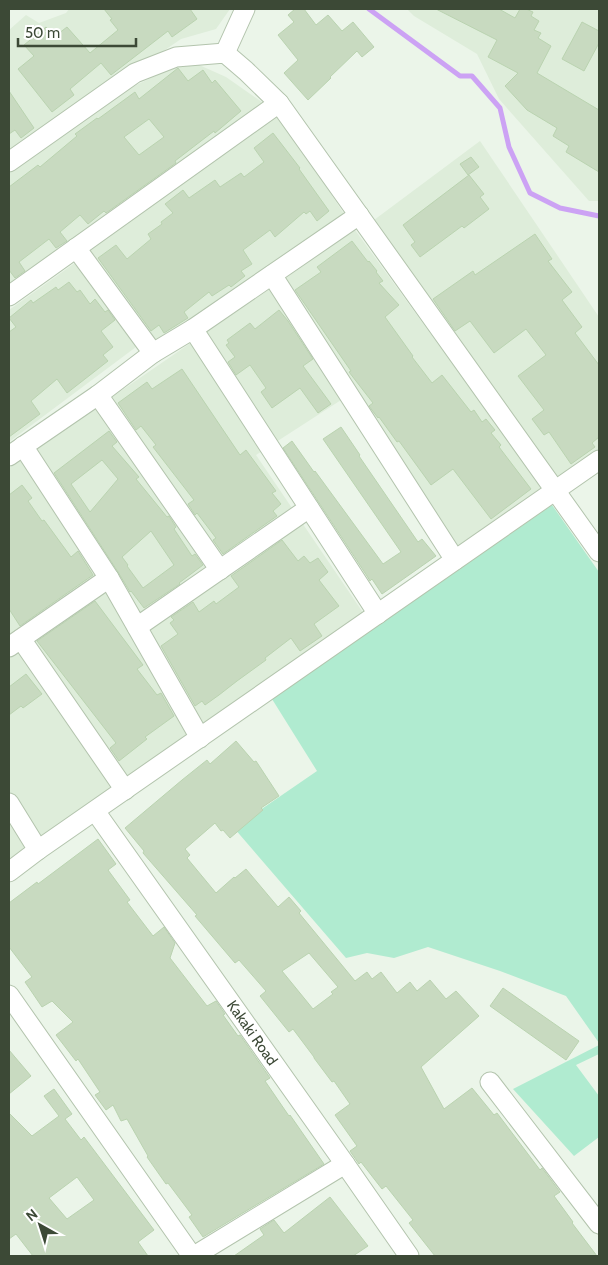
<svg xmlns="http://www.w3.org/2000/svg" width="608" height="1265" viewBox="0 0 608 1265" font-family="Cabin,sans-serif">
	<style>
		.residential { fill: #deedda }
		.green { fill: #b0ebd0 }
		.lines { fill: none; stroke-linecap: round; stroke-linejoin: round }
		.stream { stroke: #cca2f4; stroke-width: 5 }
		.building { fill: #c8dac0; stroke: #bad3b0; fill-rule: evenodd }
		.minor-casing { stroke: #b3c4ad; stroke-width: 21 }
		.minor { stroke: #fff; stroke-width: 19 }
		.labels { text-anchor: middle; stroke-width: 4.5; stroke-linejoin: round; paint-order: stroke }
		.street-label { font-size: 15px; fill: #3c4936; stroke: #fff }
	</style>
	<rect width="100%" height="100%" fill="#ebf5e9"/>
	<path class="residential" d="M 69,9 L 230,9 L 216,29 L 181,39 L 9,157 L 9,30 L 26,15 L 39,23 L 66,13 Z
		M 407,9 L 599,9 L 599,201 L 589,201 L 499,99 L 477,54 L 414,16 Z
		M 188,60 L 226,77 L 269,107 L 9,292 L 9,168 L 124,91 Z
		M 279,114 L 346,217 L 153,346 L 83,251 Z
		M 480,141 L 599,317 L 599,450 L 556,483 L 370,223 Z
		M 355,230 L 542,487 L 456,547 L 355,391 L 256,455 L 364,614 L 9,865 L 9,468 Z
		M 79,260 L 140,344 L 9,442 L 9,310 Z"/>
	<path class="green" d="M 552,505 L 599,572 L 599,1043 L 566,996 L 500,971 L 428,947 L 394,958 L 367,953 L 346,958 L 234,828 L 317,771 L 272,699 Z
		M 599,1045 L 599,1054 L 576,1065 L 599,1096 L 599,1137 L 574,1156 L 513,1089 Z"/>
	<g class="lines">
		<path class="stream" d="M 369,9 L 460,76 L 472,76 L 500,108 L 509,147 L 530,193 L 560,208 L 599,216"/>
	</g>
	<path class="building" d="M 104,9 L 190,9 L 197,19 L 172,37 L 168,31 L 111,75 L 101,63 L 70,89 L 74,95 L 52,112 L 18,69 L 34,56 L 24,45 L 46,27 L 54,37 L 67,27 L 90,53 L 118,30 L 110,20 L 112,19 Z
		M 295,9 L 304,9 L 316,25 L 328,15 L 342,31 L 353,22 L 374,47 L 362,57 L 357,51 L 330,77 L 331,78 L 308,100 L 284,73 L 298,60 L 278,35 L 294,22 L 288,15 Z
		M 436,9 L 499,9 L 515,18 L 520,9 L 526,9 L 533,12 L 531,16 L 539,21 L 534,30 L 541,33 L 538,38 L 551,46 L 537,73 L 599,110 L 599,172 L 566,152 L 569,146 L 553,136 L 557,128 L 527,110 L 505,86 L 518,73 L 488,57 L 497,40 Z
		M 582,22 L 599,31 L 599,43 L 584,71 L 562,59 Z
		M 178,68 L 188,81 L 203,70 L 212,83 L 215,80 L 241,111 L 215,133 L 214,131 L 175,161 L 176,163 L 106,213 L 104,211 L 88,224 L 80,215 L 60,232 L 67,241 L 56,248 L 49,239 L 19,262 L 25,271 L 15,278 L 9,270 L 9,187 L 38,165 L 40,167 L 77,136 L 75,134 L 97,118 L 98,119 L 135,92 L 139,99 ZM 149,119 L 164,137 L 139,155 L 124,137 Z
		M 9,91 L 34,128 L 21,138 L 15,130 L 9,134 Z
		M 273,133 L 300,168 L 299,169 L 329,211 L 317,221 L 310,211 L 306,214 L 304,212 L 275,237 L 270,230 L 243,250 L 252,264 L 241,271 L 245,276 L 231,287 L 229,285 L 212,296 L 209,292 L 184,312 L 188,318 L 164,333 L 159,325 L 151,331 L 98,258 L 116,245 L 127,259 L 151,239 L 148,234 L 162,224 L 161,222 L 173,213 L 165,204 L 183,190 L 189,198 L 215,180 L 220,187 L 241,173 L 244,177 L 264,162 L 254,148 Z
		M 471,157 L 479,167 L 468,175 L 460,164 Z
		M 469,175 L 484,194 L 480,197 L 489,209 L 464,228 L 462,226 L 420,257 L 411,245 L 415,242 L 403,225 Z
		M 535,234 L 552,259 L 548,261 L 572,292 L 562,300 L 582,327 L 575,333 L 599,365 L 599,437 L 592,443 L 595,447 L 571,464 L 549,432 L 544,435 L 532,419 L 544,410 L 518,376 L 546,355 L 526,329 L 494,353 L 470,321 L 455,331 L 433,299 L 473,271 L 475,275 Z
		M 352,241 L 368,262 L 369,261 L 377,271 L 376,272 L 383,281 L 379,283 L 399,305 L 385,317 L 413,356 L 412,357 L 432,383 L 442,375 L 471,412 L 474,410 L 482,422 L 486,419 L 495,430 L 491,433 L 501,445 L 499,447 L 531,489 L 491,519 L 453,469 L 431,485 L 399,441 L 397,442 L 379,417 L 378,418 L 369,406 L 373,403 L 349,372 L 351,371 L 295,290 L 321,272 L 317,267 Z
		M 69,282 L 77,292 L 80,290 L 90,304 L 95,299 L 105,312 L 108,310 L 115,320 L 101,331 L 113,347 L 103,355 L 108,361 L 67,393 L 57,379 L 31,401 L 40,414 L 9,437 L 9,332 L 16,327 L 9,318 L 31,300 L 33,303 L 56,287 L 58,290 Z
		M 279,310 L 288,321 L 313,359 L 303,366 L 331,404 L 318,413 L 300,388 L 272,408 L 261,392 L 266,388 L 250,365 L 236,375 L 228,362 L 235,357 L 226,345 L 229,343 L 227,340 L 250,323 L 255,329 Z
		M 182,369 L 240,455 L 246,450 L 276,491 L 272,493 L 281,504 L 273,511 L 277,516 L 223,554 L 213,540 L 216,538 L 197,513 L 195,515 L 188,504 L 194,500 L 153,447 L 156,445 L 141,426 L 136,430 L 118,403 L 147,382 L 152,389 Z
		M 341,427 L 360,455 L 359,456 L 418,542 L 422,539 L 436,556 L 382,594 L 372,579 L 370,581 L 367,576 L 283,448 L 292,441 L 314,472 L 315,471 L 383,564 L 401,552 L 323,439 Z
		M 109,431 L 117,442 L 112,446 L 139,477 L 136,479 L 167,517 L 169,516 L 176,527 L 174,529 L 192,556 L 195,554 L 203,565 L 179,583 L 180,584 L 144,608 L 131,591 L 130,592 L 118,572 L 54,473 ZM 102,460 L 118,479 L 90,512 L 71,484 ZM 151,531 L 174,565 L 143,588 L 127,566 L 128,565 L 122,557 Z
		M 22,485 L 32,498 L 28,501 L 42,521 L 44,520 L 71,557 L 78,551 L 93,575 L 20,626 L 9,609 L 9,495 Z
		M 282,540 L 298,561 L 304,556 L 310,563 L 318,558 L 328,572 L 319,580 L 339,606 L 314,624 L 322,636 L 300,651 L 291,638 L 265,658 L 266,660 L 237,681 L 219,695 L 205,705 L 202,701 L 195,706 L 161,646 L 178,634 L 170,623 L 174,620 L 171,617 L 193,602 L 199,612 L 214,601 L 216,604 L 239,587 L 231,576 Z
		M 95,601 L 143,665 L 137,669 L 157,695 L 161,693 L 174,716 L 145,737 L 147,739 L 119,761 L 110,748 L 116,743 L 37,641 Z
		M 26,674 L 42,694 L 23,708 L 21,706 L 9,715 L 9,687 Z
		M 236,741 L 254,762 L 256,761 L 279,796 L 261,808 L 263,810 L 230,838 L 223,830 L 221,831 L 215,823 L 185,849 L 190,855 L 187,858 L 216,893 L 234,877 L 235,878 L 246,869 L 278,907 L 289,897 L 301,911 L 299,913 L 355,981 L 367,972 L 372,979 L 381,972 L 397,993 L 410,982 L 417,991 L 430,980 L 446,999 L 456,991 L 479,1016 L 421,1067 L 444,1109 L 472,1088 L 494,1115 L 497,1113 L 540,1170 L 542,1168 L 560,1192 L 554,1196 L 573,1222 L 572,1223 L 597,1256 L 435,1256 L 409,1223 L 413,1220 L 386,1186 L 382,1189 L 361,1162 L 359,1164 L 350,1151 L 357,1146 L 335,1115 L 350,1104 L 334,1081 L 332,1082 L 314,1058 L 314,1057 L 293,1029 L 289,1032 L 260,996 L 266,991 L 239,960 L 235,963 L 195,916 L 197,915 L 143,853 L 144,851 L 125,828 L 182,780 L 207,760 L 210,764 ZM 309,953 L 338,987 L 331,992 L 333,994 L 313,1009 L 282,971 Z
		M 98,839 L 116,864 L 108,870 L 130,900 L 127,902 L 153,936 L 164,927 L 175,943 L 170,958 L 207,1006 L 216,1001 L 225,1014 L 223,1015 L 238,1036 L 240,1035 L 270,1078 L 265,1081 L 289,1116 L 290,1115 L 324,1164 L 203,1237 L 189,1217 L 192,1215 L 168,1183 L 166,1184 L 147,1157 L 148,1156 L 127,1119 L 121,1121 L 113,1105 L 106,1110 L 95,1095 L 100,1092 L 78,1059 L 76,1061 L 56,1035 L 73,1022 L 52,1001 L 42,1007 L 25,982 L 32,977 L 9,947 L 9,903 L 37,882 L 38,884 Z
		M 503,988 L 579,1041 L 566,1060 L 490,1006 Z
		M 9,1050 L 31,1076 L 9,1094 Z
		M 54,1089 L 72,1114 L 65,1119 L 81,1140 L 84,1137 L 154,1230 L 138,1242 L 148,1256 L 33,1256 L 16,1234 L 9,1239 L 9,1113 L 32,1136 L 59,1116 L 44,1096 ZM 77,1177 L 94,1200 L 67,1219 L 49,1198 Z
		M 330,1197 L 368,1246 L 353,1256 L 234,1256 L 264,1235 L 260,1229 L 274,1220 L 284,1233 Z"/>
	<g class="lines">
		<g class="minor-casing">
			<g id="minor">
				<path d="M 225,53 L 245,9"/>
				<path d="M 9,162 L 135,73 L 176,57 L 225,53 L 246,71 L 279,103 L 599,552"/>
				<path d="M 76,248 L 153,353"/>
				<path d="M 272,275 L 455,560"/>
				<path d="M 9,296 L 279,103"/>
				<path d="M 193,329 L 378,614"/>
				<path d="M 98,395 L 220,570"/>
				<path d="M 23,446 L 109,578 L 200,738"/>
				<path d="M 9,456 L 98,395 L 153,353 L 193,329 L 359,215"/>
				<path d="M 137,627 L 309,508"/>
				<path d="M 21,639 L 125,790"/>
				<path d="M 9,647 L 109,578"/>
				<path d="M 9,803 L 38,850"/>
				<path id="s1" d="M 95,811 L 345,1164 L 409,1256"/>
				<path d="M 9,872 L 38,850 L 599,460"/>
				<path d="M 9,995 L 192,1256"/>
				<path d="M 490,1082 L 599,1224"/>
				<path d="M 194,1256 L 345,1164"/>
			</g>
		</g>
		<use href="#minor" class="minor"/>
	</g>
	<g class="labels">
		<g class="street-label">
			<text dy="5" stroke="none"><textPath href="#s1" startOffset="272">Kakaki Road</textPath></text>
		</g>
	</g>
	<rect width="608" height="1265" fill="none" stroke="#3c4936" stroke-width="20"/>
	<g transform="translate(40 1225) rotate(321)" stroke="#ffffff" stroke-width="4" paint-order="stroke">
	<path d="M0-4L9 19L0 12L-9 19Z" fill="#3c4936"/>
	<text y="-8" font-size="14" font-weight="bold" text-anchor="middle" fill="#3c4936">N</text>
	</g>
	<path d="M18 38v8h118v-8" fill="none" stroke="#3c4936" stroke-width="2.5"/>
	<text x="25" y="38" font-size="15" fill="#3c4936" stroke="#ffffff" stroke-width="4" paint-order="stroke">50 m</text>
</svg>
